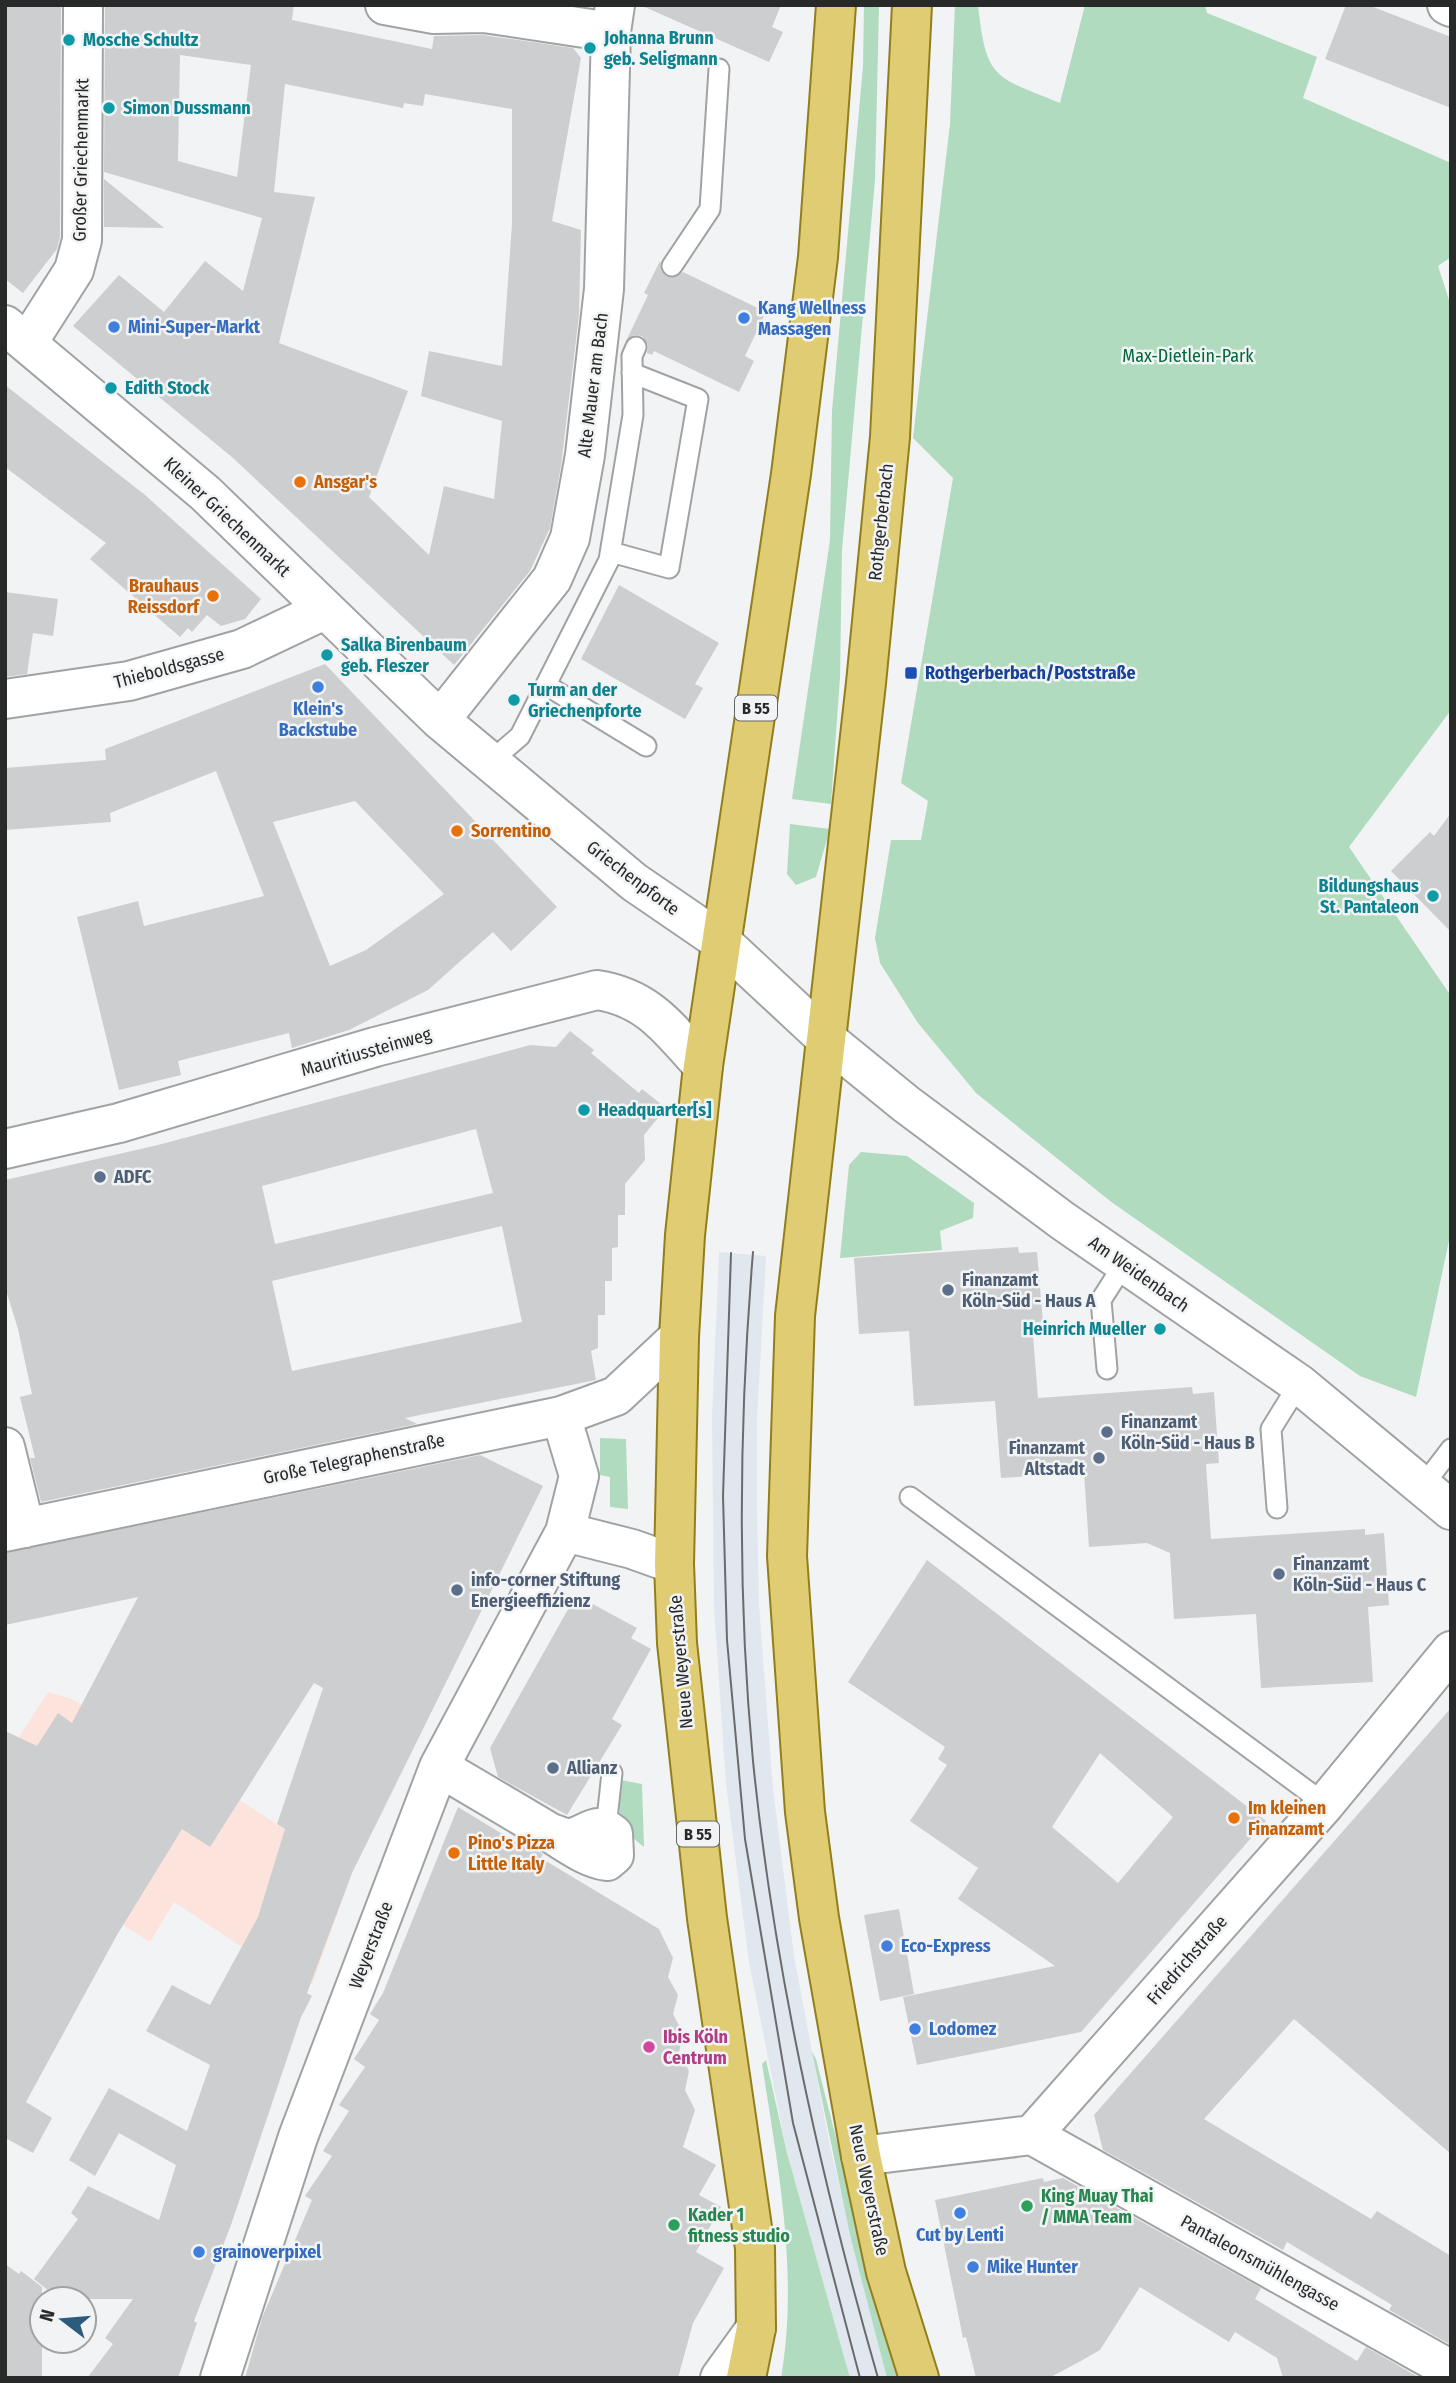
<svg xmlns="http://www.w3.org/2000/svg" width="1456" height="2383" viewBox="0 0 1456 2383" font-family="'Fira Sans Condensed',sans-serif">
	<style>
		.built { fill: #e1e7ee }
		.education { fill: #fce3db }
		.green { fill: #b0dbbe }
		.building { fill: #cdcecf; fill-rule: evenodd }
		.lines { fill: none; stroke-linecap: round; stroke-linejoin: round }
		.lane-casing { stroke: #a1a2a3; stroke-width: 23 }
		.street-casing { stroke: #a1a2a3; stroke-width: 42 }
		.secondary-casing { stroke: #a1a2a3; stroke-width: 42 }
		.primary-casing { stroke: #927e1c; stroke-width: 42 }
		.lane { stroke: #fff; stroke-width: 19 }
		.street { stroke: #fff; stroke-width: 38 }
		.secondary { stroke: #fff; stroke-width: 38 }
		.primary { stroke: #e0cd73; stroke-width: 38 }
		.tram { stroke: #6a6b6c; stroke-width: 2 }
		.culture-dot { fill: #0f9aa8; stroke: #f2f3f4; stroke-width: 2.5 }
		.shop-dot { fill: #3f7fe0; stroke: #f2f3f4; stroke-width: 2.5 }
		.food-dot { fill: #e8710a; stroke: #f2f3f4; stroke-width: 2.5 }
		.transit-dot { fill: #1a4fb4; stroke: #f2f3f4; stroke-width: 2.5 }
		.service-dot { fill: #5c6f8a; stroke: #f2f3f4; stroke-width: 2.5 }
		.hotel-dot { fill: #d1479c; stroke: #f2f3f4; stroke-width: 2.5 }
		.leisure-dot { fill: #2e9e5b; stroke: #f2f3f4; stroke-width: 2.5 }
		.labels { text-anchor: middle; stroke-width: 5; stroke-linejoin: round; paint-order: stroke }
		.shield { fill: #f2f3f4; stroke: #656666; stroke-width: 2 }
		.shield-label { font-size: 16px; font-weight: bold; fill: #282929 }
		.culture-label { font-size: 18px; font-weight: bold; fill: #0d838f; stroke: #f2f3f4; text-anchor: start }
		.street-label { font-size: 18px; fill: #282929; stroke: #f2f3f4 }
		.shop-label { font-size: 18px; font-weight: bold; fill: #366cbe; stroke: #f2f3f4; text-anchor: start }
		.park-label { font-size: 18px; fill: #03683a; stroke: #f2f3f4 }
		.food-label { font-size: 18px; font-weight: bold; fill: #c56008; stroke: #f2f3f4; text-anchor: start }
		.transit-label { font-size: 18px; font-weight: bold; fill: #164399; stroke: #f2f3f4; text-anchor: start }
		.service-label { font-size: 18px; font-weight: bold; fill: #4e5e75; stroke: #f2f3f4; text-anchor: start }
		.hotel-label { font-size: 18px; font-weight: bold; fill: #b23c85; stroke: #f2f3f4; text-anchor: start }
		.leisure-label { font-size: 18px; font-weight: bold; fill: #27864d; stroke: #f2f3f4; text-anchor: start }
	</style>
	<rect width="100%" height="100%" fill="#f2f3f4"/>
	<path class="built" d="M 719,1252 L 766,1256 L 757,1420 L 757,1507 L 759,1605 L 773,1789 L 794,1956 L 830,2147 L 887,2378 L 850,2378 L 787,2153 L 749,1962 L 726,1784 L 714,1607 L 712,1416 Z"/>
	<path class="education" d="M 48,1692 L 69,1698 L 133,1731 L 352,1873 L 312,1984 L 245,1949 L 174,1902 L 150,1942 L 5,1849 L 5,1759 Z"/>
	<path class="green" d="M 864,5 L 879,5 L 875,180 L 842,550 L 840,677 L 831,804 L 792,799 L 830,540 L 832,411 L 863,66 Z
		M 955,5 L 978,5 C 986,80 994,76 1060,103 L 1085,5 L 1205,5 L 1207,13 L 1317,57 L 1303,98 L 1451,163 L 1451,257 L 1438,266 L 1451,306 L 1451,710 L 1349,847 L 1451,996 L 1451,1231 L 1416,1397 L 1360,1376 L 1110,1201 L 976,1093 L 918,1023 L 880,963 L 875,938 L 891,840 L 921,840 L 928,801 L 901,783 L 953,478 L 913,438 L 950,124 Z
		M 790,824 L 830,829 L 816,877 L 796,885 L 787,874 Z
		M 861,1152 L 907,1156 L 974,1203 L 973,1218 L 940,1231 L 942,1250 L 840,1258 L 849,1165 Z
		M 600,1438 L 626,1439 L 628,1509 L 610,1507 L 610,1477 L 600,1475 Z
		M 621,1780 L 642,1784 L 644,1847 C 617,1826 617,1813 621,1780 Z
		M 812,2052 L 816,2059 L 897,2378 L 887,2378 L 851,2239 Z
		M 766,2060 L 787,2153 L 850,2378 L 781,2378 C 799,2274 778,2167 762,2064 Z"/>
	<path class="building" d="M 5,5 L 61,5 L 60,237 L 57,249 L 23,293 L 5,279 Z
		M 105,5 L 294,5 L 292,20 L 432,49 L 434,36 L 483,35 L 573,48 L 581,58 L 552,221 L 581,230 L 579,315 L 561,466 L 550,528 L 530,571 L 454,665 L 233,458 L 73,326 L 119,275 L 164,312 L 205,261 L 243,291 L 262,218 L 104,172 ZM 180,55 L 251,65 L 237,177 L 178,161 ZM 285,84 L 403,108 L 404,103 L 423,106 L 425,94 L 512,109 L 512,224 L 502,366 L 429,351 L 421,396 L 502,421 L 494,499 L 444,486 L 429,555 L 369,497 L 408,391 L 279,343 L 315,197 L 274,192 Z
		M 640,5 L 781,5 L 772,27 L 783,32 L 769,62 Z
		M 1346,5 L 1368,5 L 1451,37 L 1451,108 L 1325,59 Z
		M 104,179 L 164,228 L 104,227 Z
		M 660,261 L 661,271 L 666,276 L 677,277 L 683,272 L 766,312 L 745,356 L 754,361 L 739,392 L 654,351 L 652,355 L 647,353 L 648,345 L 642,336 L 634,335 L 626,341 L 648,295 L 644,293 Z
		M 5,385 L 145,495 L 261,599 L 245,619 L 221,626 L 207,615 L 192,632 L 188,628 L 180,637 L 90,559 L 106,543 L 5,467 Z
		M 619,585 L 719,643 L 695,684 L 703,688 L 685,719 L 581,659 Z
		M 5,592 L 58,599 L 53,636 L 33,633 L 27,674 L 5,677 Z
		M 325,664 L 557,907 L 511,951 L 493,932 L 428,990 L 349,1030 L 292,1048 L 289,1033 L 178,1061 L 181,1075 L 119,1090 L 77,917 L 138,901 L 144,926 L 264,896 L 216,771 L 110,813 L 111,822 L 5,830 L 5,768 L 106,760 L 105,749 ZM 355,801 L 444,894 L 366,950 L 330,966 L 273,822 Z
		M 1451,813 L 1451,932 L 1391,871 L 1430,832 L 1434,836 Z
		M 570,1031 L 594,1050 L 591,1053 L 639,1093 L 642,1089 L 666,1108 L 644,1135 L 645,1160 L 625,1184 L 625,1215 L 618,1215 L 618,1247 L 612,1248 L 612,1281 L 605,1281 L 605,1315 L 598,1315 L 598,1348 L 591,1351 L 596,1380 L 405,1418 L 417,1424 L 41,1502 L 30,1458 L 35,1458 L 20,1397 L 32,1394 L 18,1329 L 5,1287 L 5,1180 L 158,1145 L 530,1045 L 556,1047 ZM 476,1129 L 493,1193 L 275,1244 L 262,1186 ZM 502,1226 L 522,1322 L 292,1371 L 272,1281 Z
		M 1018,1247 L 1019,1253 L 1037,1252 L 1043,1322 L 1032,1323 L 1038,1398 L 1192,1387 L 1193,1394 L 1214,1392 L 1219,1463 L 1206,1464 L 1211,1539 L 1365,1529 L 1365,1535 L 1384,1533 L 1389,1605 L 1368,1607 L 1373,1682 L 1261,1688 L 1256,1614 L 1174,1619 L 1170,1553 L 1147,1543 L 1089,1547 L 1084,1473 L 1001,1478 L 995,1401 L 914,1406 L 909,1331 L 859,1334 L 854,1258 Z
		M 480,1455 L 543,1486 L 352,1873 L 307,1993 L 312,1996 L 301,2017 L 231,2225 L 194,2321 L 197,2323 L 178,2378 L 87,2378 L 113,2344 L 105,2338 L 133,2299 L 59,2299 L 34,2279 L 78,2219 L 71,2213 L 88,2186 L 159,2220 L 176,2165 L 119,2133 L 95,2176 L 69,2160 L 109,2088 L 187,2131 L 210,2065 L 146,2031 L 172,1985 L 210,2005 L 258,1917 L 285,1829 L 277,1824 L 323,1688 L 314,1683 L 210,1847 L 182,1829 L 117,1935 L 26,2102 L 52,2118 L 33,2153 L 7,2139 L 5,2141 L 5,1731 L 37,1746 L 58,1713 L 72,1723 L 138,1597 L 5,1625 L 5,1553 Z
		M 927,1560 L 1266,1821 L 1081,2032 L 917,2065 L 903,1997 L 1055,1966 L 958,1899 L 978,1868 L 910,1821 L 947,1765 L 938,1759 L 945,1747 L 848,1682 ZM 1100,1753 L 1173,1817 L 1118,1883 L 1052,1827 Z
		M 576,1595 L 637,1628 L 631,1638 L 651,1649 L 612,1719 L 622,1725 L 567,1815 L 498,1777 L 490,1748 Z
		M 1451,1708 L 1451,2154 L 1294,2019 L 1204,2119 L 1371,2219 L 1377,2211 L 1451,2256 L 1451,2345 L 1389,2310 L 1392,2305 L 1287,2242 L 1283,2250 L 1103,2150 L 1094,2115 Z
		M 458,1807 L 517,1843 L 515,1837 L 533,1848 L 543,1854 L 541,1858 L 659,1929 L 673,1958 L 668,1977 L 678,1995 L 673,2014 L 683,2033 L 679,2052 L 689,2071 L 685,2090 L 695,2110 L 683,2147 L 716,2165 L 699,2195 L 721,2207 L 696,2252 L 724,2268 L 693,2323 L 678,2378 L 245,2378 L 262,2318 L 312,2200 L 305,2196 L 332,2156 L 323,2151 L 349,2111 L 339,2105 L 365,2067 L 354,2059 L 379,2020 L 370,2014 L 383,1993 Z
		M 899,1909 L 914,1994 L 880,2001 L 864,1915 Z
		M 1043,2178 L 1044,2182 L 1063,2178 L 1261,2288 L 1255,2299 L 1357,2361 L 1366,2347 L 1420,2378 L 1283,2378 L 1277,2358 L 1235,2332 L 1229,2342 L 1140,2287 L 1100,2350 L 1079,2362 L 1049,2378 L 976,2378 L 966,2337 L 963,2338 L 935,2200 Z
		M 5,2264 L 19,2274 L 21,2271 L 42,2287 L 42,2378 L 5,2378 Z"/>
	<g class="lines">
		<g class="lane-casing">
			<path id="lane" d="M 672,266 L 710,209 L 719,69
				M 611,552 L 669,568 L 698,399 L 632,373
				M 546,685 L 646,746
				M 490,762 L 520,736 L 609,560 L 633,415 L 632,356 L 636,347
				M 1107,1369 L 1101,1300 L 1124,1264
				M 1422,1487 L 1451,1449
				M 910,1497 L 1325,1804
				M 1277,1508 L 1271,1429 L 1299,1384
				M 606,1828 L 612,1773"/>
		</g>
		<g class="street-casing">
			<path id="street" d="M 385,5 L 434,14 L 484,13 L 611,32
				M 1447,5 L 1451,7
				M 5,325 L 205,493 L 440,720 L 634,882 L 723,943 L 825,1038
				M 28,342 L 74,270 L 82,240 L 83,5
				M 5,699 L 129,681 L 242,649 L 324,610
				M 440,720 L 552,579 L 570,538 L 585,455 L 604,289 L 611,32 L 615,5
				M 5,1149 L 119,1123 L 375,1047 L 597,990 C 649,998 669,1029 703,1066
				M 5,1447 L 25,1528
				M 5,1532 L 561,1416 L 616,1396 L 679,1337
				M 565,1532 L 632,1549 L 674,1564
				M 439,1767 C 474,1788 509,1808 544,1829 C 563,1840 585,1858 607,1861 L 614,1855 L 613,1834 C 598,1821 590,1832 575,1837 C 568,1840 559,1836 551,1833
				M 1032,2135 L 1451,2370
				M 861,2156 L 1032,2135 L 1325,1804 L 1451,1651
				M 220,2378 L 298,2137 L 439,1767 L 565,1532 L 579,1476 L 561,1416
				M 720,2378 L 756,2328"/>
		</g>
		<g class="secondary-casing">
			<path id="secondary" d="M 825,1038 L 906,1104 L 1063,1221 L 1299,1384 L 1451,1510"/>
		</g>
		<g class="primary-casing">
			<path id="primary" d="M 912,5 L 890,437 L 866,683 L 795,1316 L 787,1556 L 805,1812 L 819,1918 L 861,2156 L 886,2272 L 919,2378
				M 746,2378 L 756,2328 L 755,2248 L 707,1918 L 677,1643 L 674,1564 L 679,1337 L 685,1235 L 703,1066 L 791,474 L 818,257 L 836,5"/>
		</g>
		<use href="#lane" class="lane"/>
		<use href="#street" class="street"/>
		<use href="#secondary" class="secondary"/>
		<use href="#primary" class="primary"/>
		<path class="tram" d="M 753,1252 C 739,1422 737,1592 753,1761 C 774,1971 820,2176 878,2378
			M 731,1253 L 723,1496 L 727,1640 L 745,1839 L 793,2123 L 860,2378"/>
	</g>
	<g class="culture-dot">
		<circle cx="69" cy="40" r="7"/>
		<circle cx="590" cy="48" r="7"/>
		<circle cx="109" cy="108" r="7"/>
		<circle cx="111" cy="388" r="7"/>
		<circle cx="327" cy="655" r="7"/>
		<circle cx="514" cy="700" r="7"/>
		<circle cx="1433" cy="896" r="7"/>
		<circle cx="584" cy="1110" r="7"/>
		<circle cx="1160" cy="1329" r="7"/>
	</g>
	<g class="shop-dot">
		<circle cx="744" cy="318" r="7"/>
		<circle cx="114" cy="327" r="7"/>
		<circle cx="318" cy="687" r="7"/>
		<circle cx="887" cy="1946" r="7"/>
		<circle cx="915" cy="2029" r="7"/>
		<circle cx="960" cy="2213" r="7"/>
		<circle cx="199" cy="2252" r="7"/>
		<circle cx="973" cy="2267" r="7"/>
	</g>
	<g class="food-dot">
		<circle cx="300" cy="482" r="7"/>
		<circle cx="213" cy="596" r="7"/>
		<circle cx="457" cy="831" r="7"/>
		<circle cx="1234" cy="1818" r="7"/>
		<circle cx="454" cy="1853" r="7"/>
	</g>
	<rect class="transit-dot" x="904" y="666" width="14" height="14" rx="3.5"/>
	<g class="service-dot">
		<circle cx="100" cy="1177" r="7"/>
		<circle cx="948" cy="1290" r="7"/>
		<circle cx="1107" cy="1432" r="7"/>
		<circle cx="1099" cy="1458" r="7"/>
		<circle cx="1279" cy="1574" r="7"/>
		<circle cx="457" cy="1590" r="7"/>
		<circle cx="553" cy="1768" r="7"/>
	</g>
	<circle class="hotel-dot" cx="649" cy="2047" r="7"/>
	<g class="leisure-dot">
		<circle cx="1027" cy="2206" r="7"/>
		<circle cx="674" cy="2225" r="7"/>
	</g>
	<g class="labels">
		<g class="shield">
			<rect x="735" y="695.5" width="42" height="25" rx="5"/>
			<rect x="677" y="1821.5" width="42" height="25" rx="5"/>
		</g>
		<g class="shield-label">
			<text x="756" y="714">B 55</text>
			<text x="698" y="1840">B 55</text>
		</g>
		<g class="culture-label">
			<text x="604" y="44">Johanna Brunn<tspan x="604" dy="21">geb. Seligmann</tspan></text>
			<text x="83" y="46">Mosche Schultz</text>
			<text x="123" y="114">Simon Dussmann</text>
			<text x="125" y="394">Edith Stock</text>
			<text x="341" y="651">Salka Birenbaum<tspan x="341" dy="21">geb. Fleszer</tspan></text>
			<text x="528" y="696">Turm an der<tspan x="528" dy="21">Griechenpforte</tspan></text>
			<text x="1419" y="892" text-anchor="end">Bildungshaus<tspan x="1419" dy="21">St. Pantaleon</tspan></text>
			<text x="598" y="1116">Headquarter[s]</text>
			<text x="1146" y="1335" text-anchor="end">Heinrich Mueller</text>
		</g>
		<g class="street-label">
			<text transform="translate(81 160) rotate(-89)" y="6">Großer Griechenmarkt</text>
			<text transform="translate(593 385) rotate(-83)" y="6">Alte Mauer am Bach</text>
			<text transform="translate(227 517) rotate(43)" y="6">Kleiner Griechenmarkt</text>
			<text transform="translate(881 522) rotate(-84)" y="6">Rothgerberbach</text>
			<text transform="translate(169 668) rotate(-15)" y="6">Thieboldsgasse</text>
			<text transform="translate(633 878) rotate(37)" y="6">Griechenpforte</text>
			<text transform="translate(366 1052) rotate(-16)" y="6">Mauritiussteinweg</text>
			<text transform="translate(1139 1274) rotate(35)" y="6">Am Weidenbach</text>
			<text transform="translate(354 1459) rotate(-12)" y="6">Große Telegraphenstraße</text>
			<text transform="translate(681 1662) rotate(-95)" y="6">Neue Weyerstraße</text>
			<text transform="translate(371 1945) rotate(-69)" y="6">Weyerstraße</text>
			<text transform="translate(1187 1960) rotate(-49)" y="6">Friedrichstraße</text>
			<text transform="translate(869 2190) rotate(78)" y="6">Neue Weyerstraße</text>
			<text transform="translate(1260 2263) rotate(29)" y="6">Pantaleonsmühlengasse</text>
		</g>
		<g class="shop-label">
			<text x="758" y="314">Kang Wellness<tspan x="758" dy="21">Massagen</tspan></text>
			<text x="128" y="333">Mini-Super-Markt</text>
			<text x="318" y="715" text-anchor="middle">Klein's<tspan x="318" dy="21">Backstube</tspan></text>
			<text x="901" y="1952">Eco-Express</text>
			<text x="929" y="2035">Lodomez</text>
			<text x="960" y="2241" text-anchor="middle">Cut by Lenti</text>
			<text x="213" y="2258">grainoverpixel</text>
			<text x="987" y="2273">Mike Hunter</text>
		</g>
		<g class="park-label">
			<text x="1188" y="362">Max-Dietlein-Park</text>
		</g>
		<g class="food-label">
			<text x="314" y="488">Ansgar's</text>
			<text x="199" y="592" text-anchor="end">Brauhaus<tspan x="199" dy="21">Reissdorf</tspan></text>
			<text x="471" y="837">Sorrentino</text>
			<text x="1248" y="1814">Im kleinen<tspan x="1248" dy="21">Finanzamt</tspan></text>
			<text x="468" y="1849">Pino's Pizza<tspan x="468" dy="21">Little Italy</tspan></text>
		</g>
		<g class="transit-label">
			<text x="925" y="679">Rothgerberbach/Poststraße</text>
		</g>
		<g class="service-label">
			<text x="114" y="1183">ADFC</text>
			<text x="962" y="1286">Finanzamt<tspan x="962" dy="21">Köln-Süd - Haus A</tspan></text>
			<text x="1121" y="1428">Finanzamt<tspan x="1121" dy="21">Köln-Süd - Haus B</tspan></text>
			<text x="1085" y="1454" text-anchor="end">Finanzamt<tspan x="1085" dy="21">Altstadt</tspan></text>
			<text x="1293" y="1570">Finanzamt<tspan x="1293" dy="21">Köln-Süd - Haus C</tspan></text>
			<text x="471" y="1586">info-corner Stiftung<tspan x="471" dy="21">Energieeffizienz</tspan></text>
			<text x="567" y="1774">Allianz</text>
		</g>
		<g class="hotel-label">
			<text x="663" y="2043">Ibis Köln<tspan x="663" dy="21">Centrum</tspan></text>
		</g>
		<g class="leisure-label">
			<text x="1041" y="2202">King Muay Thai<tspan x="1041" dy="21">/ MMA Team</tspan></text>
			<text x="688" y="2221">Kader 1<tspan x="688" dy="21">fitness studio</tspan></text>
		</g>
	</g>
	<rect width="1456" height="2383" fill="none" stroke="#282929" stroke-width="14"/>
	<g transform="translate(63 2320) rotate(286)"><circle r="33" fill="#f2f3f4" stroke="#a1a2a3" stroke-width="2"/>
	<path d="M0-5L12 26L0 18L-12 26Z" fill="#2d5b7b"/>
	<text y="-10" font-size="19" font-weight="bold" text-anchor="middle" fill="#282929">N</text>
	</g>
</svg>
